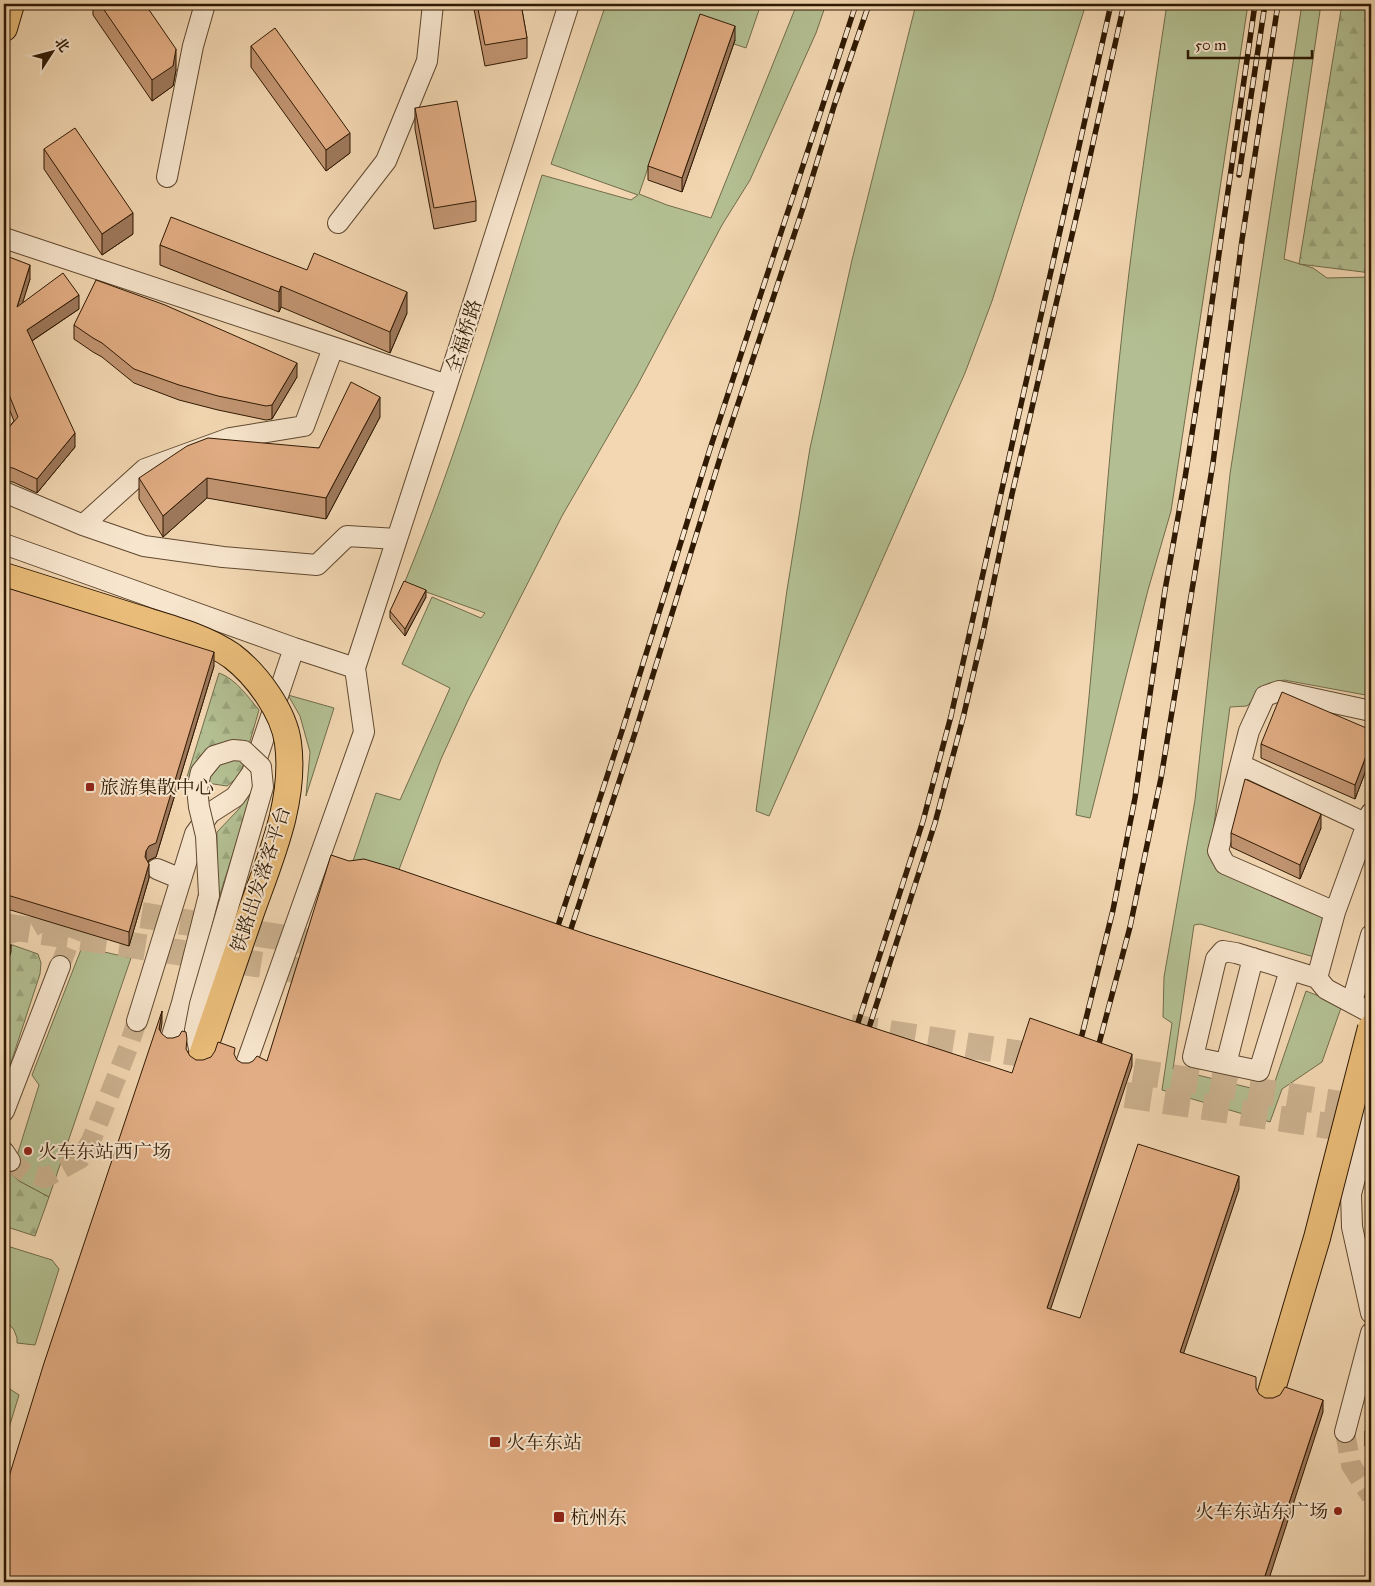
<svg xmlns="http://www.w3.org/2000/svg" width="1375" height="1586" viewBox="0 0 1375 1586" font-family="'IM FELL Great Primer','Noto Serif SC',serif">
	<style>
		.green { fill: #b3bf92; stroke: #716c4a }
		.forest { fill: url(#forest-firs); stroke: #716c4a }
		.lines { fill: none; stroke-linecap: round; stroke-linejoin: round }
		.minor-tunnel { stroke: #cbb18f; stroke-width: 20; stroke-dasharray: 20 10; stroke-linecap: butt }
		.major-tunnel { stroke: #cbb18f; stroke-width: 26; stroke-dasharray: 26 13; stroke-linecap: butt }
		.minor-casing { stroke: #60482f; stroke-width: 22 }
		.major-casing { stroke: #2f1903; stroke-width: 28 }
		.minor { stroke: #f7e5cd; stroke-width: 20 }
		.major { stroke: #e9bc79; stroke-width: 26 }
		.rail-casing { stroke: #2f1903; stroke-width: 5.5 }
		.rail { stroke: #f7e5cd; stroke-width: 4; stroke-dasharray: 11; stroke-linecap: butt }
		.minor-bridge-casing { stroke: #60482f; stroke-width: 22; stroke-linecap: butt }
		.major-bridge-casing { stroke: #2f1903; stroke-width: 28; stroke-linecap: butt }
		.minor-bridge { stroke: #f7e5cd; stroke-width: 20 }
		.major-bridge { stroke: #e9bc79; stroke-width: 26 }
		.wall { fill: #c29572; stroke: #2f1903 }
		.shaded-wall { fill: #9e795c; stroke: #2f1903 }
		.building { fill: #e2ad84; stroke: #2f1903 }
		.poi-dot { fill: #8f2418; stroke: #f7e5cd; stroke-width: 2 }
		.labels { text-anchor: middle; stroke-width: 4; stroke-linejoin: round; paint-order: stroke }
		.street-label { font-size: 19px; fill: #2f1903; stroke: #f7e5cd }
		.poi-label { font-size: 19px; fill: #2f1903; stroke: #f7e5cd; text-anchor: start }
	</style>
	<defs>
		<pattern id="forest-firs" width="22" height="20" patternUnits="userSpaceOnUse" patternTransform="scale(1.25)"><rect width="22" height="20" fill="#b3bf92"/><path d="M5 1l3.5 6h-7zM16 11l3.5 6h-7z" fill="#9aa47c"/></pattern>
	</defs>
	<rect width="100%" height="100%" fill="#f2d7b2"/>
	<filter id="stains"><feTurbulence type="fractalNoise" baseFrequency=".004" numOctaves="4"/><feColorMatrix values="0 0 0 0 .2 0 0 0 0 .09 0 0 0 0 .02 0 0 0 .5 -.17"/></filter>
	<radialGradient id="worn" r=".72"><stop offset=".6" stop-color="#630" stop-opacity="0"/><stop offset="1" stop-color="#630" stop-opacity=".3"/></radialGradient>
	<path class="green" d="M 606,4 L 761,4 L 746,48 L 695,31 L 639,194 L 667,205 L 711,218 L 797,4 L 826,4 L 816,33 L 750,180 L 722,225 L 637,386 L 562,516 L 468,700 L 441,759 L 395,880 L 349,873 L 376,793 L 400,800 L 450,688 L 402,664 L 432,597 L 481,618 L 485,613 L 404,584 C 459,451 499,312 542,175 L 631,200 L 638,195 L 551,164 Z
		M 916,4 L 1086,4 L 992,301 L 965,373 L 769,816 L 756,811 L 787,590 L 810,448 L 852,260 Z
		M 1167,4 L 1248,4 L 1171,511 L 1148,590 L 1090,818 L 1076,815 C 1095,665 1103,513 1119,362 C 1131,242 1149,123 1167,4 Z
		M 1302,4 L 1321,4 L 1284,259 L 1313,268 L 1327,278 L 1371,277 L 1371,696 L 1284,680 L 1264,688 L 1247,706 L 1230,707 L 1210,854 L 1214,864 L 1221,872 L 1325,916 L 1314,957 L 1200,924 L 1194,925 L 1173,1069 L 1271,1093 L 1306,991 L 1342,1005 L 1322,1062 L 1282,1089 L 1270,1122 L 1162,1090 L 1172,1023 L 1163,1017 L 1164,977 L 1195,800 L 1230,474 Z
		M 288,695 L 334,708 L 306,796 L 310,752 L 300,716 Z
		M 82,947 L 131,958 L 49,1197 L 19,1181 L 23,1163 L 16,1159 L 39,1085 L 32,1075 Z
		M 4,1245 L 52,1260 L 59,1269 L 35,1345 L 17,1343 L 17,1338 L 14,1330 L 4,1318 Z
		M 5,1386 L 19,1395 L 4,1444 L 4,1388 Z"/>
	<path class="forest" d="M 1342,4 L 1371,4 L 1371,273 L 1299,264 Z
		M 219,673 C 236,679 248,697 259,710 L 242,769 L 238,777 L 227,786 L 186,780 Z
		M 253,790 L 217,904 L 217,832 L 238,810 Z
		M 4,942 L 38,954 L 41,963 L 40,974 L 4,1084 Z
		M 4,1167 L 19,1181 L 49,1197 L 35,1236 L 4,1226 Z"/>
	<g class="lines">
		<path class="minor-tunnel" d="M 4,935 L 29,929 L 55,914 L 66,905
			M 60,966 L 84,905
			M 10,1161 L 26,1173 L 45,1178 L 80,1159 L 91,1141 L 128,1048 L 137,1021
			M 1345,1432 L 1351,1465 L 1371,1496"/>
		<path class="major-tunnel" d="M 103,909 L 341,947
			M 4,926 L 329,975
			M 851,1027 L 1054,1059
			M 1095,1065 L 1371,1109
			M 1087,1089 L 1368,1132"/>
		<g class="minor-casing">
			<path id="minor" d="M 167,177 L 193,46 L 205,4
				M 338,223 L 386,161 L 427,61 L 433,4
				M 4,238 L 447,385
				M 4,492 L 83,525 L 144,546 L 223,557 L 317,565 L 347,536 L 397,539
				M 83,525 L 145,469 L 230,438 L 304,426 L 333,348
				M 4,544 L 294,648 L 355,668
				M 1241,765 L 1367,824
				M 1371,813 L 1335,912 L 1317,978 L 1326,989 L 1371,1013
				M 157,869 L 181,879
				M 1335,912 L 1225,864 L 1218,851 L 1249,731 L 1265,696 L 1279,691 L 1371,711
				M 1290,970 L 1259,1071 L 1193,1057 L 1216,959 L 1223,951 L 1236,953 L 1317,978
				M 1352,1002 L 1371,935
				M 137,1021 L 195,834 L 210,813 L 235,797 L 252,773 L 294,648
				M 171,1039 L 182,1003 L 209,895
				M 246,1064 L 364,732 L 355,668 L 447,385 L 569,4
				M 1226,1064 L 1253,958
				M 4,1111 L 60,966
				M 1371,1116 L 1351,1194 L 1352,1227 L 1371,1313
				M 4,1152 L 10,1161
				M 1345,1432 L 1371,1333"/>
		</g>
		<g class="major-casing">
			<path id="major" d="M 4,28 L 11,4"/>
		</g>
		<use href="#minor" class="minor"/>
		<use href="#major" class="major"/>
		<g class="rail-casing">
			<path id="rail" d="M 1239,175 L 1265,4
				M 554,938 L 622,731 L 710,449 L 856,4
				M 567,941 L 635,733 L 721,455 L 803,208 L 834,106 L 869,4
				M 854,1035 L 923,821 L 951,716 L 1111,4
				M 865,1040 L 935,823 L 963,718 L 983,633 L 1012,494 L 1085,179 L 1124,4
				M 1078,1051 L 1113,910 L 1135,798 L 1165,590 L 1185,478 L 1206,344 L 1255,4
				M 1096,1055 L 1130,927 L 1161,778 L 1213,463 L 1242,240 L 1278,4"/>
		</g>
		<use href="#rail" class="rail"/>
		<g class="minor-bridge-casing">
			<path id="minor-bridge" d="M 201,1058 L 195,1030 L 200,1004 L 263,787 L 261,767 L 244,751 L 233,750 L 214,756 L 201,772 L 197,789 L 199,807 L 206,836 L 209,895"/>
		</g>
		<g class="major-bridge-casing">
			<path id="major-bridge" d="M 4,576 C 48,590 93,604 137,618 C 169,628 205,637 232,656 C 257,675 284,712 288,743 C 296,802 269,861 250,915 C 234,963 217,1010 201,1058
				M 1270,1396 L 1317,1238 L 1371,1028"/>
		</g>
		<use href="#minor-bridge" class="minor-bridge"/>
		<use href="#major-bridge" class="major-bridge"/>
	</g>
	<path class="wall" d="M 93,4 L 145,4 L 176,70 L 173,86 L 152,101 L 93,15 Z
		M 473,4 L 521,4 L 527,38 L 527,58 L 485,66 Z
		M 735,40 L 682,192 L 648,180 L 648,166 Z
		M 251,46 L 350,153 L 326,171 L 251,67 Z
		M 415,108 L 476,201 L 476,221 L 434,229 L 415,129 Z
		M 44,149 L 133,234 L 102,255 L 44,169 Z
		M 160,245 L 407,313 L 390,353 L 281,307 L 279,312 L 160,265 Z
		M 4,255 L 30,279 L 22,303 L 79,309 L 32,341 L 75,447 L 37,493 L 13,482 L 4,481 L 4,433 L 14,421 L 4,396 Z
		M 74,325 L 297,377 L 272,419 L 266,420 L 218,410 L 179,400 L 134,383 L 102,357 L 93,352 L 74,339 Z
		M 380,417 L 326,519 L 207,498 L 163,537 L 139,499 L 139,478 L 319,448 Z
		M 4,587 L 214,666 L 156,857 L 149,860 L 148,862 L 149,878 L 129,946 L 4,908 Z
		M 426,597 L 405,636 L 390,618 L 390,611 Z
		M 1371,730 L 1371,757 L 1355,799 L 1261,758 L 1261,744 Z
		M 1321,828 L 1300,879 L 1231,847 L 1231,833 Z
		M 1371,1414 L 1371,1449 L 1365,1446 L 1365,1432 Z"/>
	<path class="shaded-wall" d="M 735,26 L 735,40 L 682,192 L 682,178 Z
		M 176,49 L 176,70 L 173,86 L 152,101 L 152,80 Z
		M 350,133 L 350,153 L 326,171 L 326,150 Z
		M 133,213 L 133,234 L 102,255 L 102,234 Z
		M 30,265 L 30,279 L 17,321 L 17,307 Z
		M 281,286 L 281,307 L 279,312 L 279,292 Z
		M 407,292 L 407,313 L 390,353 L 390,332 Z
		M 79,295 L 79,309 L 27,344 L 27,330 Z
		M 297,363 L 297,377 L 272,419 L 272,405 Z
		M 380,397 L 380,417 L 326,519 L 326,498 Z
		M 75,433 L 75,447 L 37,493 L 37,479 Z
		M 207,478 L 207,498 L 163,537 L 163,516 Z
		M 426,590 L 426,597 L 405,636 L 405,629 Z
		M 214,652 L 214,666 L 156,857 L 149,860 L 146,865 L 146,851 Z
		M 1371,743 L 1371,757 L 1355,799 L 1355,785 Z
		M 1321,814 L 1321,828 L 1300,879 L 1300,865 Z
		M 149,864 L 149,878 L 129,946 L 129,932 Z
		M 11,945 L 11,952 L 4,973 L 4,966 Z
		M 162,1011 L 162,1023 L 159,1041 L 159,1029 Z
		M 1132,1054 L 1132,1066 L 1047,1320 L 1047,1308 Z
		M 1239,1176 L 1239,1189 L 1180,1364 L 1180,1352 Z
		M 1323,1400 L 1323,1412 L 1268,1582 L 1263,1582 Z"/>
	<path class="building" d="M 100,4 L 145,4 L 176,49 L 173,66 L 152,80 Z
		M 477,4 L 521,4 L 527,38 L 485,45 Z
		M 700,14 L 735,26 L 682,178 L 648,166 Z
		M 275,28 L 350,133 L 326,150 L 251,46 Z
		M 457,101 L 476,201 L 434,208 L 415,108 Z
		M 75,128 L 133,213 L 102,234 L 44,149 Z
		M 171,217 L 307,270 L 314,253 L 407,292 L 390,332 L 281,286 L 279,292 L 160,245 Z
		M 4,255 L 30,265 L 17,307 L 63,273 L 79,295 L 27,330 L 75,433 L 37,479 L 13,468 L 4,467 L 4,433 L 18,417 L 4,382 Z
		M 96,280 L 165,305 L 297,363 L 272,405 L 266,406 L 218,396 L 179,385 L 134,369 L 102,343 L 93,338 L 74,325 Z
		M 351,382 L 380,397 L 326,498 L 207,478 L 163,516 L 139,478 L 187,446 L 208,438 L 319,448 Z
		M 404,581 L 426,590 L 405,629 L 390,611 Z
		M 4,587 L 214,652 L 156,843 L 149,846 L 146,851 L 145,857 L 149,864 L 129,932 L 4,894 Z
		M 1282,692 L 1371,730 L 1371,743 L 1355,785 L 1261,744 Z
		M 1245,779 L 1321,814 L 1300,865 L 1231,833 Z
		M 331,855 L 349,861 L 364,859 L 395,868 L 586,934 L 1012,1073 L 1030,1018 L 1132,1054 L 1047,1308 L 1080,1318 L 1138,1144 L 1239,1176 L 1180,1352 L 1256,1377 L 1256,1388 L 1259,1394 L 1265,1398 L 1273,1398 L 1280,1395 L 1285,1387 L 1323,1400 L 1263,1582 L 4,1582 L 4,1493 L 44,1363 L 162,1011 L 159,1029 L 162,1034 L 167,1038 L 173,1038 L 179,1036 L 182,1031 L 186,1032 L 187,1039 L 186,1049 L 190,1056 L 196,1060 L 203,1060 L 211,1057 L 215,1051 L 218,1042 L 235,1048 L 234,1054 L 237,1060 L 242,1063 L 249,1063 L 253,1061 L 257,1056 L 267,1061 Z
		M 4,943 L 11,945 L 4,966 Z
		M 1371,1414 L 1371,1435 L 1365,1432 Z"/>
	<g class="poi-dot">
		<rect x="85" y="782" width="10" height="10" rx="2.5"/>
		<circle cx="28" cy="1151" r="5"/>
		<rect x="489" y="1436" width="12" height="12" rx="2.5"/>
		<circle cx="1338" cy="1511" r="5"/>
		<rect x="553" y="1511" width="12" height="12" rx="2.5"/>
	</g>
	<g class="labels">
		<g class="street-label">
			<text transform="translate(463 336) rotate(-72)" y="7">全福桥路</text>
			<text transform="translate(260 879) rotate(-72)" y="7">铁路出发落客平台</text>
		</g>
		<g class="poi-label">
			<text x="100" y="794">旅游集散中心</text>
			<text x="38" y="1158">火车东站西广场</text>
			<text x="506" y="1449">火车东站</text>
			<text x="1328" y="1518" text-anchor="end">火车东站东广场</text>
			<text x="570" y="1524">杭州东</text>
		</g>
	</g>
	<rect width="1375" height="1586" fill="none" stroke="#f2d7b2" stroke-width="20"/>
	<rect x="5" y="5" width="1365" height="1576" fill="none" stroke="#2f1903" stroke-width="2.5"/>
	<rect x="10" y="10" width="1355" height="1566" fill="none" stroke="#2f1903"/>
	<g transform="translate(52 52) rotate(54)" stroke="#f7e5cd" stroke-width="4" paint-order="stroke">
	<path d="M0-4L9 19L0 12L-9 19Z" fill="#2f1903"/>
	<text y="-8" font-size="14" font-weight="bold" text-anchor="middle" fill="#2f1903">北</text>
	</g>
	<path d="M1188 50v8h124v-8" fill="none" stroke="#2f1903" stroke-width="2.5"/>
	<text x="1195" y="50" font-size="15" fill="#2f1903" stroke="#f7e5cd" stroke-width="4" paint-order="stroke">50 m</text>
	<rect width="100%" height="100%" filter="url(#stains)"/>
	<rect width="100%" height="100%" fill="url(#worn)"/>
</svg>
